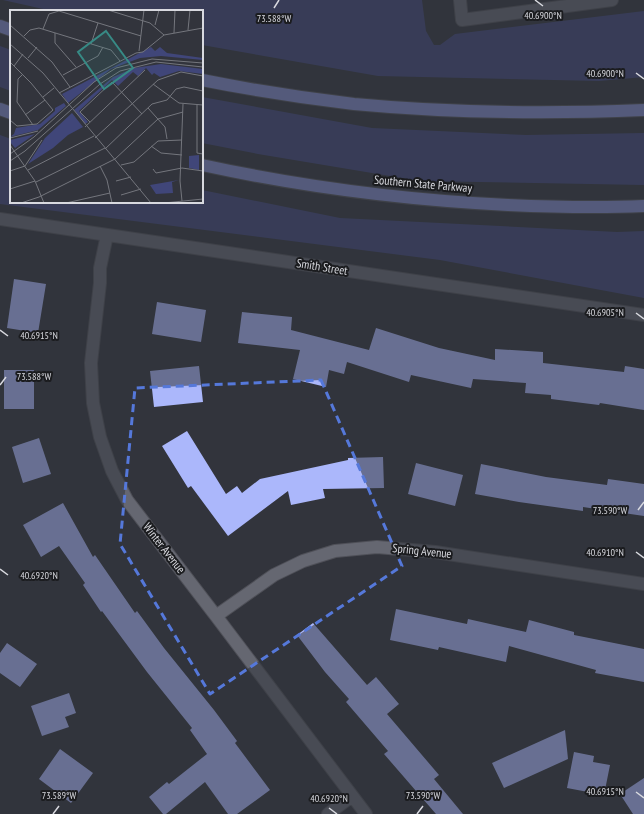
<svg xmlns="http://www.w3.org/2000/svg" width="644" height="814" viewBox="0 0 644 814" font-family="'PT Sans Narrow',sans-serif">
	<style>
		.green { fill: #404679 }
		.building { fill: #abb7fb }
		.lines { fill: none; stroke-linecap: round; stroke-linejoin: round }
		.minor-casing { stroke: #4f5058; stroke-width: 14 }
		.highway-casing { stroke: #4f5058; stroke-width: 14 }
		.minor { stroke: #656771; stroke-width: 12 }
		.highway { stroke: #7e88c7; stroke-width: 12 }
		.marked { fill: none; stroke: #5578da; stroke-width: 3; stroke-dasharray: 8 5; stroke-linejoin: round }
		.ticks { fill: none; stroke: #d8d9df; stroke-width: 1.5 }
		.labels { text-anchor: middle; stroke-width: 4; stroke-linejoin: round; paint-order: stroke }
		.street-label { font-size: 12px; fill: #d8d9df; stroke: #1b1c1f }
		.inset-road { fill: none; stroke: #74767d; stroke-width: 1 }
		.view { fill: #378a85; fill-opacity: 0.15; stroke: #378a85; stroke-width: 2 }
		.inset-edge { fill: none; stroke: #d8d9df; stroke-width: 2 }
		.ticks-label { font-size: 10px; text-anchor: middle; fill: #d8d9df; stroke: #1b1c1f; stroke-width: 4; stroke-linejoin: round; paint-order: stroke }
	</style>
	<rect width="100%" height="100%" fill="#32343c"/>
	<path class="green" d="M 3,0 L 422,0 L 426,31 L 434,45 L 440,45 L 455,34 L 644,11 L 644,77 L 599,81 L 378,76 L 202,45 L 202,11 L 52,11 Z
		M 0,46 L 11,50 L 11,91 L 0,87 Z
		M 202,97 L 372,128 L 526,135 L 644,133 L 644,185 L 420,181 L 258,154 L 202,143 Z
		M 0,135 L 11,139 L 11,202 L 202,202 L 202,190 L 340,218 L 617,232 L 644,231 L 644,298 L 440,260 L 0,204 Z"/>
	<path class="building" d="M 14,279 L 46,284 L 38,333 L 7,328 Z
		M 157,302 L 206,310 L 201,342 L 152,334 Z
		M 242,312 L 292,317 L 291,330 L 369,350 L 376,328 L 439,348 L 495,360 L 495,349 L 543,352 L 543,363 L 624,372 L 625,366 L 644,369 L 644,410 L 600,403 L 599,405 L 551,399 L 551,395 L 525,393 L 526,383 L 473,379 L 471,388 L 411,375 L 409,382 L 347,362 L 344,374 L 329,370 L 326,387 L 293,379 L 300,350 L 238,343 Z
		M 199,366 L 203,402 L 154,407 L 150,371 Z
		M 4,370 L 34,370 L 34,409 L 4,409 Z
		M 187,431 L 226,494 L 237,486 L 242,493 L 260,479 L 348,460 L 348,458 L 383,457 L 384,488 L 323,489 L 325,498 L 291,505 L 288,491 L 228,536 L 191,486 L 188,488 L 162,446 Z
		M 39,438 L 51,474 L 23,483 L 12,447 Z
		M 416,463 L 463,475 L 455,506 L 408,494 Z
		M 481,464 L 546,477 L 607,485 L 608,479 L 644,484 L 644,516 L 583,507 L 583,511 L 519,502 L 475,494 Z
		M 63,503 L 93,557 L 95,555 L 135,613 L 137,611 L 164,648 L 214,710 L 237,741 L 235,743 L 270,790 L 237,814 L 228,814 L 205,782 L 166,814 L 163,814 L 149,797 L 167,782 L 169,784 L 207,754 L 190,730 L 192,728 L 147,672 L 102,611 L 101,612 L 83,585 L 85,583 L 59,546 L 41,557 L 23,525 Z
		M 396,609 L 467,624 L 468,619 L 526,632 L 529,620 L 574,632 L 574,635 L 644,649 L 644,682 L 595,673 L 596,670 L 509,646 L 506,662 L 439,647 L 438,650 L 390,640 Z
		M 313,623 L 367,685 L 376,677 L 399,704 L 387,714 L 439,775 L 434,779 L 463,814 L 436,814 L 384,754 L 388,751 L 346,702 L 349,699 L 325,672 L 297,635 Z
		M 7,643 L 37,664 L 20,687 L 0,673 L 0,653 Z
		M 69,693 L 76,713 L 65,717 L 69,727 L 42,736 L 31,706 Z
		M 565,730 L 568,759 L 504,788 L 492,763 Z
		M 60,749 L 93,773 L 71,803 L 39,779 Z
		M 574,752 L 594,756 L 593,762 L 610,765 L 604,795 L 567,788 Z
		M 644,778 L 644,814 L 633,814 L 620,794 Z"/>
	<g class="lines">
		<g class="minor-casing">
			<path id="minor" d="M 460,0 L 462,20 L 612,0
				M 0,219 L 644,315
				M 107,235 L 100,268 L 100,283 L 91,363 L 93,403 L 100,437 L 112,471 L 127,500 L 216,616 L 366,814
				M 216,616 L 274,575 L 303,561 L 335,551 L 377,547 L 435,552 L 644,584
				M 328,814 L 352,796"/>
		</g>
		<g class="highway-casing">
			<path id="highway" d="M 0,26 L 11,30
				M 202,80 C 252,90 303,98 354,104 C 450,113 548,114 644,110
				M 0,109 L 11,113
				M 202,165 C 303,187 405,200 508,205 C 553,207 599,208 644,206"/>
		</g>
		<use href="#minor" class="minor"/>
		<use href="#highway" class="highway"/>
	</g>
	<path d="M0 0H644V814H0ZM 321,380 L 402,566 L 210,694 L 120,544 L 135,388 Z" fill="#32343c" fill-opacity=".55" fill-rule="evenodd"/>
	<path class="marked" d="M 321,380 L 402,566 L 210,694 L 120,544 L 135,388 Z"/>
	<path class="ticks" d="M 535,0 L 543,6M 274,8 L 279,0M 636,73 L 644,79M 636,313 L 644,319M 0,330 L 8,336M 0,385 L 6,377M 638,510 L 644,502M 636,552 L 644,558M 0,569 L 8,575M 636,792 L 644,798M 329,808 L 337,814M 53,814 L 59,806M 417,814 L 423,806"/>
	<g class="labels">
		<g class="street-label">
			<text transform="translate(423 184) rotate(5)" y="4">Southern State Parkway</text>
			<text transform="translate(322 267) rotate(9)" y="4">Smith Street</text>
			<text transform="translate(164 548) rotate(52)" y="4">Winter Avenue</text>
			<text transform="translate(422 551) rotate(6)" y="4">Spring Avenue</text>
		</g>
	</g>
	<g transform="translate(10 10)">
		<rect width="193" height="193" fill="#32343c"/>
		<path d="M 141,37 L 145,41 L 150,37 L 157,43 L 193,48 L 193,50 L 151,46 L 130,48 L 101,59 L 58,93 L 52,84 ZM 151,54 L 193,59 L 193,64 L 169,61 L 150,67 L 144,63 L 142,65 L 136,58 L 128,66 L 123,62 L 108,76 L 102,70 L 69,101 L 78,112 L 75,114 L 64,100 L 103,67 L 124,58 ZM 54,93 L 56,96 L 28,120 L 0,127 L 4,124 L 6,118 L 30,114 L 45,101 L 45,98 ZM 62,103 L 73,117 L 58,125 L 43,138 L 18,154 L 35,128 ZM 25,124 L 5,138 L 0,132 L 0,130 ZM 189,145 L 189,160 L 179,158 L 179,146 ZM 169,170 L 162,172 L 163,183 L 146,184 L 140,175 Z" fill="#404679"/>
		<path class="inset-road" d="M 98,0 L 140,13 L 154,25M 0,15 L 42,52 L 60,77M 145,15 L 149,0M 33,19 L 39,4 L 49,1 L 131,26M 178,20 L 180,0M 45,23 L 45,33 L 66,57M 164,23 L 165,0M 14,26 L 20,20 L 29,18 L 101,40 L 110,51M 0,34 L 33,63 L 141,193M 81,34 L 88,13M 129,41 L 134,0M 18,48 L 27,37M 0,52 L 21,73 L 43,100 L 27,114 L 7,116 L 0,110M 4,56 L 13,44M 13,64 L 8,69 L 7,92 L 23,115M 53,65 L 88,46 L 93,37M 143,74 L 169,93 L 193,95M 49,83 L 126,43 L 133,42 L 154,25 L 193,18M 33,87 L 44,78M 187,95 L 187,143 L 193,144M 138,98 L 155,117 L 157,129M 15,105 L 35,90M 80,112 L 70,102 L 102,72 L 132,104M 75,117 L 135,60M 0,128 L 28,121M 85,128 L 148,70 L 171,62 L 193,66M 0,135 L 25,171 L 34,193M 141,136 L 151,143 L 172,145M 95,139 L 142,94 L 157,90 L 166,79 L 174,77 L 193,81M 0,144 L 24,127 L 84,72 L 106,58 L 142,49 L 193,53M 0,151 L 15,141 L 90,74 L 110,61 L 146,52 L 193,57M 111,155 L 124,152 L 148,131 L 172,130M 15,156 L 32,130M 90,156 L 97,170 L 102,193M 143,159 L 146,163 L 172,158 L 193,161M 18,160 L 84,126M 0,161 L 15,156M 106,171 L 121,167M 26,172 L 95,138M 0,179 L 25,171M 111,185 L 131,179M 172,191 L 170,171 L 173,94M 11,193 L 29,187 L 105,149 L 148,109 L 173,102M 56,193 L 100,183M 154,193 L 193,189"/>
		<path class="view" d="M 96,21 L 123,58 L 94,79 L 68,42 Z"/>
		<rect width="193" height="193" class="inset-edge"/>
	</g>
	<g class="ticks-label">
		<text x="543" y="19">40.6900°N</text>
		<text x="274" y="22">73.588°W</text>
		<text x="605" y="77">40.6900°N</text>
		<text x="605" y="316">40.6905°N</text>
		<text x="39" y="339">40.6915°N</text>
		<text x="34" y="380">73.588°W</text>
		<text x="610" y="514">73.590°W</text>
		<text x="605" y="556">40.6910°N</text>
		<text x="39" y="579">40.6920°N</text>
		<text x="605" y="795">40.6915°N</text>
		<text x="59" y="799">73.589°W</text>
		<text x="423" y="799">73.590°W</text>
		<text x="329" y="802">40.6920°N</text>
	</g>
</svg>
